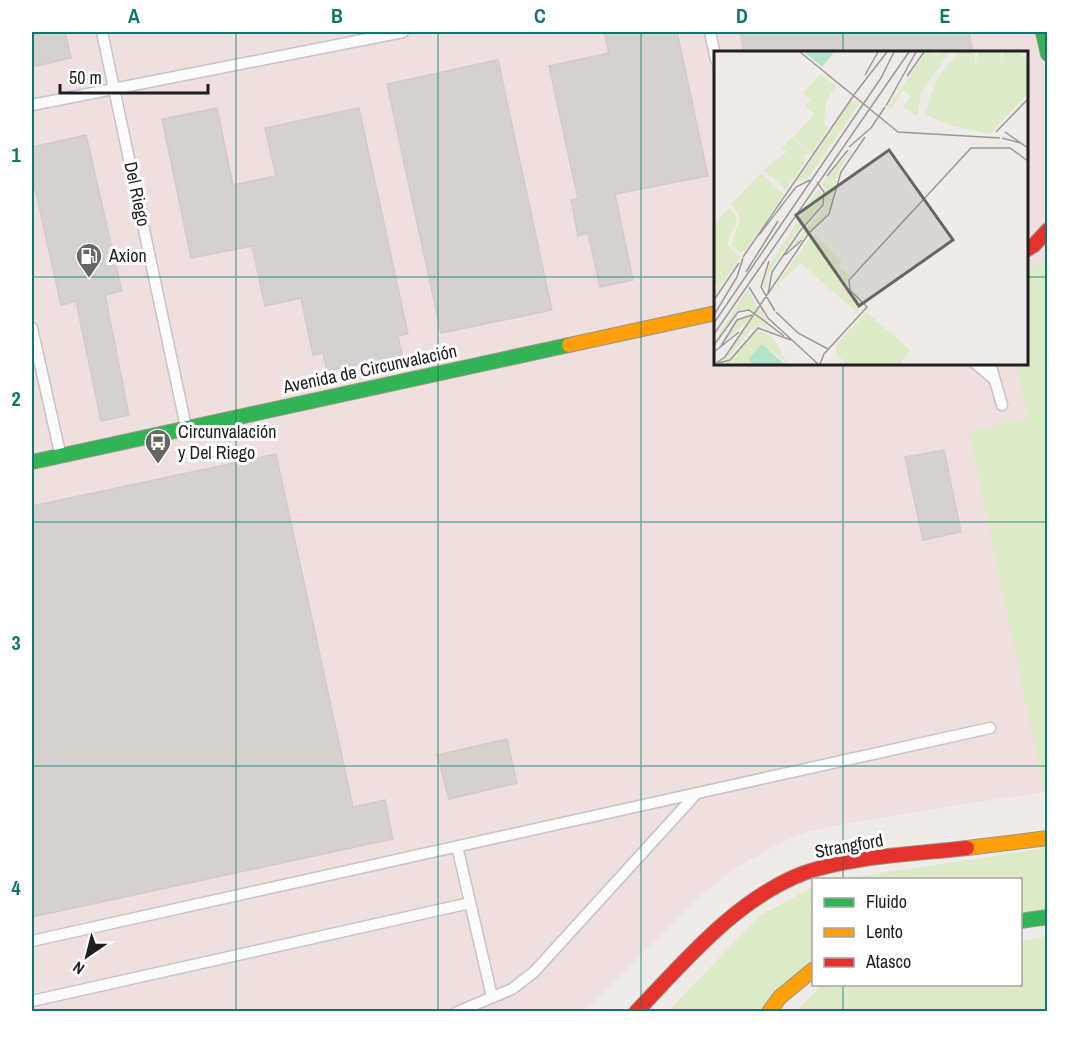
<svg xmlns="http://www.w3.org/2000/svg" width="1079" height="1043" viewBox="0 0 1079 1043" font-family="'Archivo Narrow',sans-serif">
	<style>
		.commercial { fill: #efdfde; fill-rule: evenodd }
		.grass { fill: #ddeac7 }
		.building { fill: #d4d1cf; stroke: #d1ccc9; stroke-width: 1.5 }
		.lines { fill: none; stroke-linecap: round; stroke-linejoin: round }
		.lane-casing { stroke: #c6c5c4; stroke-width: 13 }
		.fast-casing { stroke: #979680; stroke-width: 16 }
		.slow-casing { stroke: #979680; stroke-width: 16 }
		.jam-casing { stroke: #979680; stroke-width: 16 }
		.lane { stroke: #fcfcfc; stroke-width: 10 }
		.fast { stroke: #30b455; stroke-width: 14 }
		.slow { stroke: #ff9f0a; stroke-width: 14 }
		.jam { stroke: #e5322d; stroke-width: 14 }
		.grid { fill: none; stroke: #0f766e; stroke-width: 1.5; stroke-opacity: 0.55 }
		.labels { text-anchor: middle; stroke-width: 6; stroke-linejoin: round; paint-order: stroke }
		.street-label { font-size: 18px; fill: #1f1f1f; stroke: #fff }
		.poi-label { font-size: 18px; fill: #1f1f1f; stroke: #fff; text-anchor: start }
		.inset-road { fill: none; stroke: #9b9998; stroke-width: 1.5 }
		.view { fill: #676665; fill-opacity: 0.15; stroke: #676665; stroke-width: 3 }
		.inset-edge { fill: none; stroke: #1f1f1f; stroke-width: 3 }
		.neatline { fill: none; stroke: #0f766e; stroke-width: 2 }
		.grid-label { font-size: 20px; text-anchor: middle; font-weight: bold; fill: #0f766e }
	</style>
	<rect width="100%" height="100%" fill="#eeebe8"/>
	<path class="commercial" d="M 32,32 L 1047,32 L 1047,791 L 872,819 L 808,831 L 778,844 L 736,868 L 697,898 L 585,1011 L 32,1011 ZM 716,52 L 1026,52 L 1026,363 L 716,363 Z"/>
	<path class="grass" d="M 1047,258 L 1048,806 L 1047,807 L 969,432 L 1028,418 L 1015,363 L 1026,363 L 1027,272 Z
		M 1047,848 L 1047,909 L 1021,913 L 1020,880 L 835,880 Z
		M 813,887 L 813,958 L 762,1011 L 667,1012 L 761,915 Z
		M 1047,936 L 1047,1009 L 1041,1011 L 796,1011 L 822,985 L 1020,984 L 1021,941 Z"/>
	<path class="building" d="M 32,32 L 65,32 L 71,58 L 32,67 Z
		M 604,32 L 677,32 L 708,176 L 615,194 L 633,280 L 600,287 L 588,233 L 578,236 L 571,200 L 578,199 L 549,66 L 609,53 Z
		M 740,32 L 969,32 L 973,52 L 744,52 Z
		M 498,60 L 552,310 L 441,333 L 387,84 Z
		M 217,108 L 233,185 L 276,176 L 265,128 L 359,108 L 408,334 L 398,336 L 402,355 L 327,371 L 323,353 L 313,355 L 301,298 L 265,306 L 252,246 L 191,258 L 162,119 Z
		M 86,135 L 122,291 L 105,295 L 129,415 L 101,421 L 76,301 L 61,305 L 32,175 L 32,147 Z
		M 944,450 L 961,532 L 923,540 L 905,457 Z
		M 276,454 L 353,807 L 385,800 L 393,839 L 32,917 L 32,506 Z
		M 507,739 L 517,783 L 449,799 L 437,755 Z"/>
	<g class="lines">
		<g class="lane-casing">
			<path id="lane" d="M 102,32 L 186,427
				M 710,32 L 716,60
				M 32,105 L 403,32
				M 32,328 L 60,453
				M 975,363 L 995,380
				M 990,363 L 1002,405
				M 457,846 L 492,997
				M 32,941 L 990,728
				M 32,1001 L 470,903
				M 457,1012 L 512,989 L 534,972 L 697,793"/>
		</g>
		<g class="fast-casing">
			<path id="fast" d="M 1043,32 L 1048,54
				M 32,462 L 569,345
				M 1020,921 L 1048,917"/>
		</g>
		<g class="slow-casing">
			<path id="slow" d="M 569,345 L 716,313
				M 967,848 L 1048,838
				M 769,1012 L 780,997 L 814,969"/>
		</g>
		<g class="jam-casing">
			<path id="jam" d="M 1026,250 L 1034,245 L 1048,230
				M 636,1012 C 685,961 736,899 804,873 C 852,856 916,854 967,848"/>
		</g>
		<use href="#lane" class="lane"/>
		<use href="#fast" class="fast"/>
		<use href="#slow" class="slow"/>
		<use href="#jam" class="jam"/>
	</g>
	<path class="grid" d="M 236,32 L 236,1012M 438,32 L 438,1012M 641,32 L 641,1012M 843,32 L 843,52M 32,277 L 716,277M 1026,277 L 1048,277M 843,363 L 843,880M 32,522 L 1048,522M 32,766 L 1048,766M 843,984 L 843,1012"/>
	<defs>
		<g id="fuel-pin" transform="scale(1.35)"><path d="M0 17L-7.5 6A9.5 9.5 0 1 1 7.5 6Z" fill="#676665" stroke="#fff"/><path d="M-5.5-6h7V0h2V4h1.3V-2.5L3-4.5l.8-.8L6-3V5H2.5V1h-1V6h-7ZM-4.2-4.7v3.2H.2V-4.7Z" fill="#fff"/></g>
		<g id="bus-pin" transform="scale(1.35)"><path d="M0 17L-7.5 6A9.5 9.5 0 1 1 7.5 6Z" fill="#676665" stroke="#fff"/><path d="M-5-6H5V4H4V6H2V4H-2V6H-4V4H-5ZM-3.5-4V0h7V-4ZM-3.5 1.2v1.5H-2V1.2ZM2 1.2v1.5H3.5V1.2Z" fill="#fff"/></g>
	</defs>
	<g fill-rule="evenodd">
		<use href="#fuel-pin" x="89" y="256"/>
		<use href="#bus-pin" x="158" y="442"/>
	</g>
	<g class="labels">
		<g class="street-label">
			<text transform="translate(137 194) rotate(78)" y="6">Del Riego</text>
			<text transform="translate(370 369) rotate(-12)" y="6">Avenida de Circunvalación</text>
			<text transform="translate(849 846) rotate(-10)" y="6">Strangford</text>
		</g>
		<g class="poi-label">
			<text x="109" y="262">Axion</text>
			<text x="178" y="438">Circunvalación<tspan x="178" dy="21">y Del Riego</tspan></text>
		</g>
	</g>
	<g transform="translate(714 51)">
		<rect width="314" height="314" fill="#eeebe8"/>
		<path d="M 212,1 L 219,1 L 219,6 L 221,2 L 225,5 L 224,1 L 236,1 L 208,40 L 203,65 L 189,56 L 197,45 L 189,39 L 177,58 L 174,56 ZM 245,1 L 261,1 L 261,16 L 264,1 L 287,1 L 288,11 L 290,1 L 313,1 L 305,4 L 313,6 L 313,44 L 276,83 L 237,75 L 211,63 L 223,27 ZM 106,23 L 122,35 L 112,49 L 110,71 L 114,77 L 98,103 L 80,86 L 100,63 L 91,55 L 96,49 L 89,42 ZM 142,50 L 145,53 L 94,127 L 83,130 L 136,51 ZM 78,86 L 97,103 L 89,105 L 92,108 L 72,139 L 49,119 L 73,101 L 68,97 ZM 139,97 L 124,121 L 117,156 L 111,166 L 72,202 L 109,158 L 112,141 L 108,132 ZM 47,122 L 70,143 L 31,200 L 26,201 L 17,195 L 26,167 L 17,153 ZM 104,138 L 109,144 L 108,154 L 83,180 L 54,223 L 52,237 L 49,234 L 55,214 ZM 16,156 L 23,169 L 13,193 L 26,206 L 0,245 L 0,238 L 5,237 L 0,231 L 0,173 ZM 99,183 L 128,210 L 124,216 L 136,224 L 132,235 L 147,255 L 143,262 L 87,212 L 65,232 L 66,239 L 62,234 ZM 33,239 L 54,272 L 28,257 L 0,291 ZM 152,261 L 196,299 L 186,313 L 133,313 L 122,303 L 122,294 ZM 41,264 L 56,279 L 47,274 L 38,277 L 14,308 L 7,310 L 38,266 L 10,291 L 24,269 ZM 44,279 L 59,287 L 74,313 L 48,293 L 34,308 L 39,313 L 11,313 Z" fill="#ddeac7"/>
		<path d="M 90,1 L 120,1 L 108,16 ZM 48,293 L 70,313 L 39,313 L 34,308 Z" fill="#b4e3cb"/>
		<path class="inset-road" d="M 86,1 L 184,81 L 286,87M 151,24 L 164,1M 193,25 L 210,1M 139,45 L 173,1M 172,55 L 202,1M 157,77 L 171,56M 282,81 L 314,48M 291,81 L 314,97M 288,87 L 307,92M 135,96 L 158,76M 113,125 L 134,99M 45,184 L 82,136 L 96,129M 71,204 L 88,189M 29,206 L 140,44M 55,210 L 47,236 L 61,260M 32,221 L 64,170M 35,236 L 54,267 L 104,313M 54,243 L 58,221 L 86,180 L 109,154 L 110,141 L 103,131M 0,249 L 25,212M 62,261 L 84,282 L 114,298M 0,264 L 23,226 L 29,207M 45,266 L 70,285M 0,272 L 167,27 L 180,1M 0,283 L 195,1M 0,294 L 24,261 L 35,259 L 46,267M 7,295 L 23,269 L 38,264M 0,301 L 25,281M 2,312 L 11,306 L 95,182 L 115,163 L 127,121 L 151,86M 4,312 L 16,309 L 44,277 L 77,289M 106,313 L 110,303 L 153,256 L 136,239 L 135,229 L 257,97 L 296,97 L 314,110"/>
		<path class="view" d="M 175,99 L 239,189 L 145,255 L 82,164 Z"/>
		<rect width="314" height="314" class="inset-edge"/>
	</g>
	<rect width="1079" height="1043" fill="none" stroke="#ffffff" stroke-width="66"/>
	<rect x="812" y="878" width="210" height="108" fill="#ffffff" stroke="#a5a5a5" stroke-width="1.5"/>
	<rect x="824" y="898" width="30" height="9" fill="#30b455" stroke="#a5a5a5" stroke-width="1.5"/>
	<text x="866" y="908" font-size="18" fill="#1f1f1f">Fluido</text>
	<rect x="824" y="928" width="30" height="9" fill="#ff9f0a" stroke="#a5a5a5" stroke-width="1.5"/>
	<text x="866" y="938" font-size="18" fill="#1f1f1f">Lento</text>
	<rect x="824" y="958" width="30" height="9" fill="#e5322d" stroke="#a5a5a5" stroke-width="1.5"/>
	<text x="866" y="968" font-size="18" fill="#1f1f1f">Atasco</text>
	<g transform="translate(87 956) rotate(215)" stroke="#ffffff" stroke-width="4.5" paint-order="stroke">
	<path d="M0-4.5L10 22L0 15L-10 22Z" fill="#1f1f1f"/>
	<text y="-9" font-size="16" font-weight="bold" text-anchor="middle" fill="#1f1f1f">N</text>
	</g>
	<path d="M60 84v9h148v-9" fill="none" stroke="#1f1f1f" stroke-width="3"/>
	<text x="69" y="84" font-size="18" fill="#1f1f1f" stroke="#ffffff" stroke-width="4.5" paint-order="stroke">50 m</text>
	<rect x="33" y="33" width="1013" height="977" class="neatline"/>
	<g class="grid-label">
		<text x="134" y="23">A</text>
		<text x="337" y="23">B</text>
		<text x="540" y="23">C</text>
		<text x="742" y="23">D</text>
		<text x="945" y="23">E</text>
		<text x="16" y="162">1</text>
		<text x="16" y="406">2</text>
		<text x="16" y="650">3</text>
		<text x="16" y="895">4</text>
	</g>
</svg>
